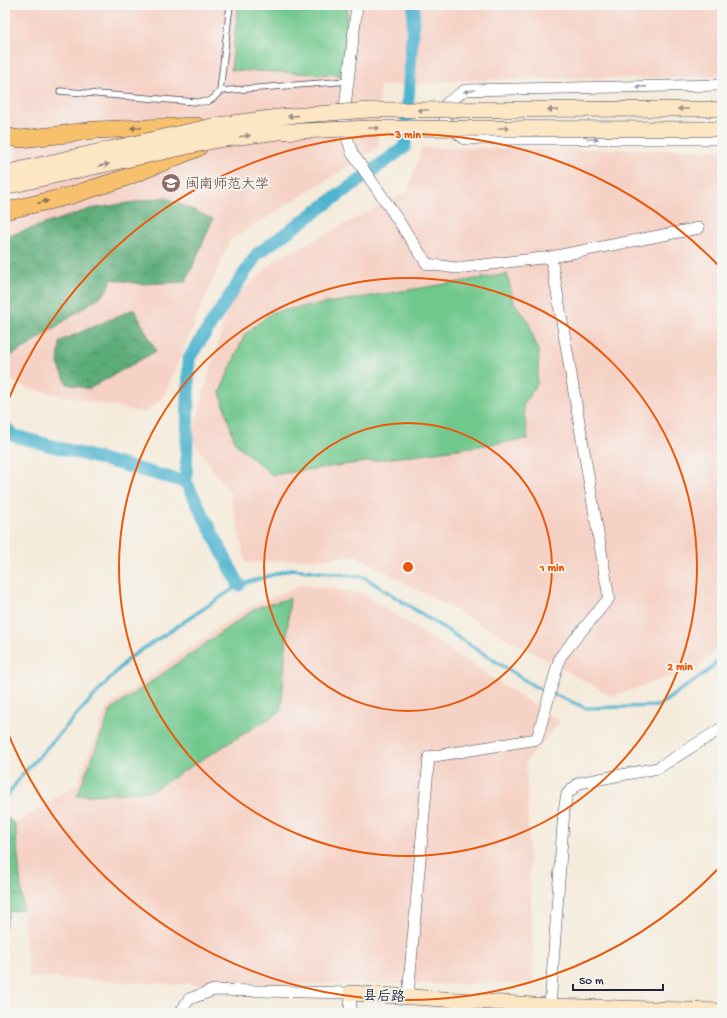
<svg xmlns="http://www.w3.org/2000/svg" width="727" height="1018" viewBox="0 0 727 1018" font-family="'Gochi Hand','LXGW WenKai TC',sans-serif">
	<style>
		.built { fill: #f6d1c5 }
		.forest { fill: url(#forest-crowns); stroke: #3f675a }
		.park { fill: url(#park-crowns); stroke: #4a7564 }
		.pitch { fill: #71c88d; stroke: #4a7564 }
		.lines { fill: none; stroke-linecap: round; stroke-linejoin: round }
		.stream { stroke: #50b4cf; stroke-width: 3.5 }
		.canal { stroke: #50b4cf; stroke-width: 13 }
		.lane-casing { stroke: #424053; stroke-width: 7 }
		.street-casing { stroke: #424053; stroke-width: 12 }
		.secondary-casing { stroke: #424053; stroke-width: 16 }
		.primary-casing { stroke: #424053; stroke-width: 18 }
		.lane { stroke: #fff; stroke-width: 5.5 }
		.street { stroke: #fff; stroke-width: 11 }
		.secondary { stroke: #fce6c4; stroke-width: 15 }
		.primary { stroke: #f7c06c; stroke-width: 17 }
		.secondary-bridge-casing { stroke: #424053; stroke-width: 16; stroke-linecap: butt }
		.secondary-bridge { stroke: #fce6c4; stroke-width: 15 }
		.oneway { fill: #9c9ca7 }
		.oneway2 { fill: #9a8e86 }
		.oneway3 { fill: #8c7154 }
		.ring { fill: none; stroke: #e8590c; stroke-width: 2 }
		.labels { text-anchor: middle; stroke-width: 3.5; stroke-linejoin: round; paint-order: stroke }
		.education-label { font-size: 14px; fill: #785e54; stroke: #f6f6f2; text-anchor: start }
		.street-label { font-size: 14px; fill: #22223b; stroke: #f6f6f2 }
		.centre { fill: #e8590c; stroke: #f6f6f2; stroke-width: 2 }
		.ring-label { font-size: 12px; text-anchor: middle; font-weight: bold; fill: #e8590c; stroke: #f6f6f2; stroke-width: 3.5; stroke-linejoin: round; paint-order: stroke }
	</style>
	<defs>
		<pattern id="forest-crowns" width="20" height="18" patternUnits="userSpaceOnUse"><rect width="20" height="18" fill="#5cac78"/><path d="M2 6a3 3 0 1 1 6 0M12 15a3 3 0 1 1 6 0" fill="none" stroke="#4c8c64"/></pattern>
		<pattern id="park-crowns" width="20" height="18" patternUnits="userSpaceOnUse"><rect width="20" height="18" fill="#71c88d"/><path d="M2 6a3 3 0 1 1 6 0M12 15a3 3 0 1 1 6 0" fill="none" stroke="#5ca274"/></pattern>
	</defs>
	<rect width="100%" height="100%" fill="#f6f6f2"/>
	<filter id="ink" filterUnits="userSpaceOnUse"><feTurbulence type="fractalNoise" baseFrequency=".025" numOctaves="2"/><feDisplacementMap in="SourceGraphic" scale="8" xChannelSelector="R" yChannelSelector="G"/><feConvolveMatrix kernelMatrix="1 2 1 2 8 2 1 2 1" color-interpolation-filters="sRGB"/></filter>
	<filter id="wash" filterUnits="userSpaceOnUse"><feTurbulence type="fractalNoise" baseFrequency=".012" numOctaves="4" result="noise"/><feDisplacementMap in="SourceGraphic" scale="16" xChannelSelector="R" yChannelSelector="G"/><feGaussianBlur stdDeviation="0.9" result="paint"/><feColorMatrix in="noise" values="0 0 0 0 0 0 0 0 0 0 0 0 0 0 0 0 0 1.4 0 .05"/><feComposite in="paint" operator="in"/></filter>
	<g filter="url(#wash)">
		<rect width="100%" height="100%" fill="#f5ebdb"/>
		<path class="built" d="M 5,5 L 722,5 L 722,77 L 465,80 L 380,86 L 378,148 L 230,240 L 164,396 L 146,413 L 23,387 L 5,376 L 5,225 L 28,218 L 9,118 L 5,108 Z
			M 422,148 L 722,150 L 722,642 L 700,667 L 612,696 L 356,556 L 246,563 L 230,493 L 191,438 L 230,301 L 277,259 L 407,192 Z
			M 302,585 L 361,593 L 560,722 L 526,761 L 534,984 L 172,984 L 29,977 L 15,824 L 77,784 L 107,707 L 246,608 Z"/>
		<path class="forest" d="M 165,197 L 213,219 L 186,282 L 141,284 L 112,279 L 105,293 L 28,346 L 5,359 L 5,237 L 90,209 Z
			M 134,309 L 156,351 L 89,389 L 67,384 L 58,364 L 60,341 Z"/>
		<path class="park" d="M 5,816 L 15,824 L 23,909 L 9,912 L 5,928 Z"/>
		<path class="pitch" d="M 238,5 L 348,5 L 342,75 L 231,70 Z
			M 507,274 L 514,303 L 528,320 L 539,354 L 537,384 L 523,405 L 528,439 L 272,475 L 235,443 L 220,392 L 245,334 L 272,312 Z
			M 290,598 L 281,711 L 151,791 L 77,796 L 111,710 L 256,608 Z"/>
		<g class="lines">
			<path class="stream" d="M 5,799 L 21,776 L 128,659 L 239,585 L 292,569 L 364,577 L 534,686 L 586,708 L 658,706 L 708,671 L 722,656"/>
			<path class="canal" d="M 5,427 L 15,436 L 186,482 L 189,358 L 257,254 L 405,147 L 414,5
				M 186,482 L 239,585"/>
		</g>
	</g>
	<g filter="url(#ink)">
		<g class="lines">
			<g class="lane-casing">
				<path id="lane" d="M 60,91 L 196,102 C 210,102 211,102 220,91 L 230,5
					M 220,91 L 348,81"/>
			</g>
			<g class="street-casing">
				<path id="street" d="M 357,5 L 343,124 L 352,153 L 382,196 L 427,264 L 456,268 L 551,257 L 609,598 L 560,657 L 537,739 L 429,757 L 408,996
					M 722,85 L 465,90 L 447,103 L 445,123 L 465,139 L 722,139
					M 551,257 L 699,228
					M 550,1006 L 564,810 L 567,794 L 579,783 L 658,768 L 722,728
					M 180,1013 L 189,999 L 214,990 L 351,993 L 350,1013"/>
			</g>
			<g class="secondary-casing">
				<path id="secondary" d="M 5,173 L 65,159
					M 5,187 L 66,173
					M 351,993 L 550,1006 L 722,1011"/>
			</g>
			<g class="primary-casing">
				<path id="primary" d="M 5,136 L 20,139 L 58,135 L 95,130 L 197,126
					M 5,211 L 69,196 L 122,179 L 198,148"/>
			</g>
			<use href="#lane" class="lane"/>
			<use href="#street" class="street"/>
			<use href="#secondary" class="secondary"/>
			<use href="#primary" class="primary"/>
			<g class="secondary-bridge-casing">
				<path id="secondary-bridge" d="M 65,159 L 217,125 L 278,117 L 369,110 L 722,109
					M 66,173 L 218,140 L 278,132 L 370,128 L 722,129"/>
			</g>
			<use href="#secondary-bridge" class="secondary-bridge"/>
		</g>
		<defs><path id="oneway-solid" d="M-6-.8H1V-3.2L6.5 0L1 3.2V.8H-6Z"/></defs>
		<g class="oneway">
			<use href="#oneway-solid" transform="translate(641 87) rotate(179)"/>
			<use href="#oneway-solid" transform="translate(469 91) rotate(171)"/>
			<use href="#oneway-solid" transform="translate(593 139)"/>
		</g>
		<g class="oneway2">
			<use href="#oneway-solid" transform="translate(683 109) rotate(180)"/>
			<use href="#oneway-solid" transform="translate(423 110) rotate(180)"/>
			<use href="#oneway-solid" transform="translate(553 110) rotate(180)"/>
			<use href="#oneway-solid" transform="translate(293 116) rotate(176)"/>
			<use href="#oneway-solid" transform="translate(374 128)"/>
			<use href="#oneway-solid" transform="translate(504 128)"/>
			<use href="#oneway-solid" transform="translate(245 136) rotate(-7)"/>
			<use href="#oneway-solid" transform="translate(104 165) rotate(-12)"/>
		</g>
		<g class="oneway3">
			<use href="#oneway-solid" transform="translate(136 128) rotate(178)"/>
			<use href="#oneway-solid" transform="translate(43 202) rotate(-13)"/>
		</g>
	</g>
	<g class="ring">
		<circle cx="408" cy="567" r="144"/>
		<circle cx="408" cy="567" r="289"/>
		<path d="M719 868A433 433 0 0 1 5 726M5 408A433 433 0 0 1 719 266"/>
	</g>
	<defs>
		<g id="university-disc" transform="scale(1)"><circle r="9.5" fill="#8d6e63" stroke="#f6f6f2"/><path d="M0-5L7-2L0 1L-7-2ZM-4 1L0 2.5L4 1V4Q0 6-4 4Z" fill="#fff"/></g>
	</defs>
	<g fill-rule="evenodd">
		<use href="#university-disc" x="171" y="183"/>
	</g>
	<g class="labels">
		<g class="education-label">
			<text x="185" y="188">闽南师范大学</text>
		</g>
		<g class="street-label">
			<text transform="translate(384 995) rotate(3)" y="5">县后路</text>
		</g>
	</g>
	<circle cx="408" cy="567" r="6" class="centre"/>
	<g class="ring-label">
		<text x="408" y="138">3 min</text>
		<text x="552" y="571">1 min</text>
		<text x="680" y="670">2 min</text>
	</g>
	<rect width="727" height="1018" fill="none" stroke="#f6f6f2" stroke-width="20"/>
	<path d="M573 984v6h90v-6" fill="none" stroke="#22223b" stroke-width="2"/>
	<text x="579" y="984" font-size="12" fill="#22223b" stroke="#f6f6f2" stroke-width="3" paint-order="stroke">50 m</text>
</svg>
